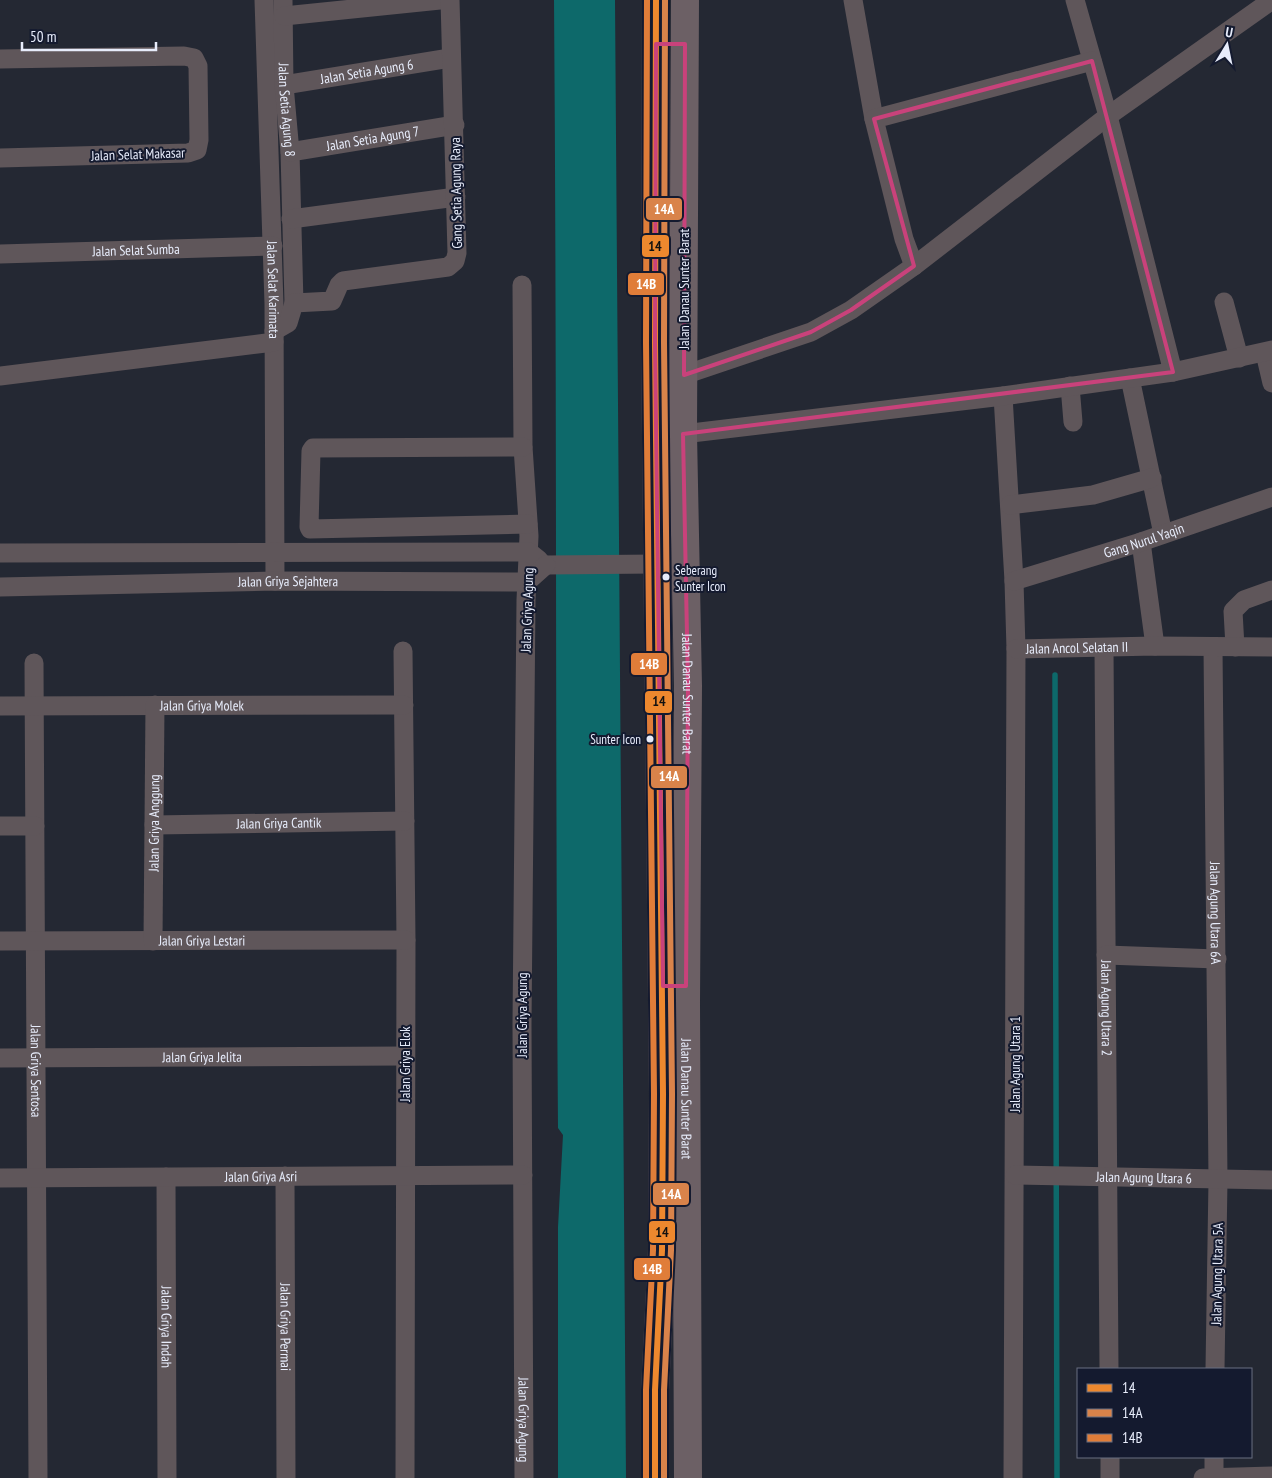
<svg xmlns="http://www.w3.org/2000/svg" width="1272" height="1478" viewBox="0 0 1272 1478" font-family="'PT Sans Narrow',sans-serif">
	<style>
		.water { fill: #0d696a }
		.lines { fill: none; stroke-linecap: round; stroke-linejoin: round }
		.stream { stroke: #0d696a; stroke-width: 5.5 }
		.street { stroke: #5f565a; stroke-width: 19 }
		.secondary { stroke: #6c6065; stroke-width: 28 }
		.bus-1-casing { stroke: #141a2f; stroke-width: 10 }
		.bus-2-casing { stroke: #141a2f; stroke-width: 10 }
		.bus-3-casing { stroke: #141a2f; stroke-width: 10 }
		.bus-1 { stroke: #ed882e; stroke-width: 6 }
		.bus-2 { stroke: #d9834a; stroke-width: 6 }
		.bus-3 { stroke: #e07d39; stroke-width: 6 }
		.marked { fill: none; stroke: #c9427b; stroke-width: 4; stroke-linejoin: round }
		.bus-dot { fill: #e7ecfb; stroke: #141a2f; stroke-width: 2 }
		.labels { text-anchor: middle; stroke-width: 4; stroke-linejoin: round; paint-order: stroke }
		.bus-label { font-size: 13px; fill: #e7ecfb; stroke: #141a2f; text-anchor: start }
		.street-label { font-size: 14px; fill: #e7ecfb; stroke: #141a2f }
		.line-badge { stroke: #141a2f; stroke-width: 2 }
		.badge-label { font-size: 14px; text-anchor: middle; font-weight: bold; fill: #fff }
		.pale-badge-label { font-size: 14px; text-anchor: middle; font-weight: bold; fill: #111 }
	</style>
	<rect width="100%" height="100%" fill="#242833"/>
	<path class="water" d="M 554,0 L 615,0 L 626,1478 L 558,1478 L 558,1227 L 563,1135 L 558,1128 C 555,752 557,376 554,0 Z"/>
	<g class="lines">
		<path class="stream" d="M 1055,675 L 1057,1478"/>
		<g class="street">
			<path id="s1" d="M 264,0 L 274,304 L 275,581"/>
			<path id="s2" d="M 283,0 L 284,85 L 290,152 L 294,303"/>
			<path d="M 853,0 L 874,119"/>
			<path d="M 1075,0 L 1108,116 L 1173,372"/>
			<path d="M 284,16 L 440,0"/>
			<path d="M 0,59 L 184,56 L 194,58 L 198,66 L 199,140 L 197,150 L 188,153 L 0,158"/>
			<path id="s3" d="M 284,85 L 450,58"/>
			<path id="s4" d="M 290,152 L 455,125"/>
			<path d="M 291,219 L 456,197"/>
			<path id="s5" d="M 0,254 L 273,246"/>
			<path d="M 914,266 L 904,239 L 874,119 L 1092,61"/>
			<path id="s6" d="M 522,285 L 523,447 L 529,536 L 526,600 L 522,1024 L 524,1478"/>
			<path d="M 1224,302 L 1239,358"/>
			<path d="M 274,331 L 288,323 L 294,303 L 332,301 L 339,285 L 343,281 L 448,267 L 455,261 L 457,253 L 450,0"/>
			<path d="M 1265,353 L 1272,383"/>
			<path d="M 684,375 L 811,332 L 851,310 L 914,266 L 1108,116 L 1272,0"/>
			<path d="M 0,376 L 274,342"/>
			<path d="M 1130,378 L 1163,534"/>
			<path d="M 1070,386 L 1073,422"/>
			<path d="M 1003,396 L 1014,581 L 1016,649 L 1013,1478"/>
			<path d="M 683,434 L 1003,396 L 1173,372 L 1272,350"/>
			<path d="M 523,447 L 313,448 L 311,451 L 309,527 L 310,529 L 528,524"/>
			<path d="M 1010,505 L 1093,495 L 1152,478"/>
			<path d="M 1141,542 L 1155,646"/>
			<path d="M 0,553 L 529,552 L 539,560"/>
			<path d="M 546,565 L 657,564"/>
			<path id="s7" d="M 1014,581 L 1141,542 L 1272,497"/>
			<path id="s8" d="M 0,587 L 275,581 L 527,582 L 546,565"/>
			<path id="s9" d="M 1213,647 L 1218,1180 L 1215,1369"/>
			<path d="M 1235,647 L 1233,611 L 1244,600 L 1272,590"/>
			<path id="s10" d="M 1104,648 L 1109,1369"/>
			<path id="s11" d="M 1016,649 L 1155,646 L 1272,647"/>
			<path d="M 403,651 L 406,940 L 405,1478"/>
			<path id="s12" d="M 34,663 L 38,1478"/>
			<path id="s13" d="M 0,706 L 404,705"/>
			<path id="s14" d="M 154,825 L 405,821"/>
			<path d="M 0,826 L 35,826"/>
			<path id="s15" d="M 0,941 L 406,940"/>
			<path id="s16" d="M 153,941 L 155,705"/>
			<path d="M 1106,955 L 1217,959"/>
			<path id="s17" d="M 0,1058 L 405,1056"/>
			<path id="s18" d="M 1015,1175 L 1272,1180"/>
			<path id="s19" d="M 285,1176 L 286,1478"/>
			<path id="s20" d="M 166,1177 L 167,1478"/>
			<path id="s21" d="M 0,1178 L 523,1175"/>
			<path d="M 1110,1457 L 1110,1478"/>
			<path d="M 1203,1478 L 1272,1476"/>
			<path d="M 1214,1478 L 1214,1457"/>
		</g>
		<g class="secondary">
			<path id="s22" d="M 685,0 L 683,434 L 688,686 L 686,1003 L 688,1478"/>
			<path d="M 655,1478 L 655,1390 L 662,1250 L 663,1094 L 655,343 L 656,0"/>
		</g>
		<g class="bus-1-casing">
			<path id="bus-1" d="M 655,1478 L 655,1390 L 662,1250 L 663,1094 L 655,343 L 656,0"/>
		</g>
		<g class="bus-2-casing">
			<path id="bus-2" d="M 664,1478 L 664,1390 L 671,1250 L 672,1094 L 664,343 L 665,0"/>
		</g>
		<g class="bus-3-casing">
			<path id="bus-3" d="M 646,1478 L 646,1390 L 653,1250 L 654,1094 L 646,343 L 647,0"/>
		</g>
		<use href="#bus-1" class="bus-1"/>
		<use href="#bus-2" class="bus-2"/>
		<use href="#bus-3" class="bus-3"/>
	</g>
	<path class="marked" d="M 656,44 L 685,44 L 684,375 L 811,332 L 851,310 L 914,266 L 874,119 L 1092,61 L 1173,372 L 683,434 L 688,686 L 686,986 L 663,986 L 655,343 Z"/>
	<g class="bus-dot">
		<circle cx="666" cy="577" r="4.5"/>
		<circle cx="650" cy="739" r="4.5"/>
	</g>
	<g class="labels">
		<g class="bus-label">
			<text x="675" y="575">Seberang<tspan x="675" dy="16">Sunter Icon</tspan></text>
			<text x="641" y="744" text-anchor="end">Sunter Icon</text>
		</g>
		<g class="street-label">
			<text dy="5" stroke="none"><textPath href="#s3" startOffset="84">Jalan Setia Agung 6</textPath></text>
			<text dy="5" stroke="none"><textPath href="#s2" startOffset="110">Jalan Setia Agung 8</textPath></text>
			<text dy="5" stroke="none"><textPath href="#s4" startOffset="84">Jalan Setia Agung 7</textPath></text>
			<text transform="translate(138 154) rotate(-2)" y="5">Jalan Selat Makasar</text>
			<text transform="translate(456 193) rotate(-91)" y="5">Gang Setia Agung Raya</text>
			<text dy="5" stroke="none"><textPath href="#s5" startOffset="136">Jalan Selat Sumba</textPath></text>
			<text transform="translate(684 289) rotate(-90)" y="5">Jalan Danau Sunter Barat</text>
			<text dy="5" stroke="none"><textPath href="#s1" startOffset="290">Jalan Selat Karimata</textPath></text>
			<text dy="5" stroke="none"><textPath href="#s7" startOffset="136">Gang Nurul Yaqin</textPath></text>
			<text dy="5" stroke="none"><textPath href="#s8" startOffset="288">Jalan Griya Sejahtera</textPath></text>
			<text transform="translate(527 610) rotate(-88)" y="5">Jalan Griya Agung</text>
			<text dy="5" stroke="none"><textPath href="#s11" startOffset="61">Jalan Ancol Selatan II</textPath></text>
			<text dy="5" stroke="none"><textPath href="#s22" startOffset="694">Jalan Danau Sunter Barat</textPath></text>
			<text dy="5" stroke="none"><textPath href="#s13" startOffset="202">Jalan Griya Molek</textPath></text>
			<text dy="5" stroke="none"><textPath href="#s16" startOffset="118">Jalan Griya Anggung</textPath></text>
			<text dy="5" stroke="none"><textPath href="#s14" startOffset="125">Jalan Griya Cantik</textPath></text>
			<text dy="5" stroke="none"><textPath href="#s9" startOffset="266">Jalan Agung Utara 6A</textPath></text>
			<text dy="5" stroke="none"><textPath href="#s15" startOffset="202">Jalan Griya Lestari</textPath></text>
			<text dy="5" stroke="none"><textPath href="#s10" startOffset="360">Jalan Agung Utara 2</textPath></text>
			<text transform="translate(522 1015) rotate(-90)" y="5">Jalan Griya Agung</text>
			<text dy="5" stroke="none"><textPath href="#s17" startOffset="202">Jalan Griya Jelita</textPath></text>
			<text transform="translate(405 1064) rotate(-90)" y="5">Jalan Griya Elok</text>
			<text transform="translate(1015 1064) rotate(-90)" y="5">Jalan Agung Utara 1</text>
			<text dy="5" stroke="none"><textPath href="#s12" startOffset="408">Jalan Griya Sentosa</textPath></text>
			<text dy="5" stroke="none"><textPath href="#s22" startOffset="1099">Jalan Danau Sunter Barat</textPath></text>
			<text dy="5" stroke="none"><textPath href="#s21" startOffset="261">Jalan Griya Asri</textPath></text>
			<text dy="5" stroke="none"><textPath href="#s18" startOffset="129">Jalan Agung Utara 6</textPath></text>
			<text transform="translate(1217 1274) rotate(-89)" y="5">Jalan Agung Utara 5A</text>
			<text dy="5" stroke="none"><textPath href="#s20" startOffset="150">Jalan Griya Indah</textPath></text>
			<text dy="5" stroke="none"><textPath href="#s19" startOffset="151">Jalan Griya Permai</textPath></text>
			<text dy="5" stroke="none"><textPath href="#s6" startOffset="1135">Jalan Griya Agung</textPath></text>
		</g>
	</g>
	<g class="line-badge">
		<rect x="645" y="197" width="38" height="24" rx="5" fill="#d9834a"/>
		<rect x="641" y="234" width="29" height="24" rx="5" fill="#ed882e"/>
		<rect x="627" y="272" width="38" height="24" rx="5" fill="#e07d39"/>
		<rect x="630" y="652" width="38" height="24" rx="5" fill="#e07d39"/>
		<rect x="644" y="690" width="29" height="24" rx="5" fill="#ed882e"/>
		<rect x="650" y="765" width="38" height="24" rx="5" fill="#d9834a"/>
		<rect x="652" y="1182" width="38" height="24" rx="5" fill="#d9834a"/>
		<rect x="648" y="1220" width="28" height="24" rx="5" fill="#ed882e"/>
		<rect x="633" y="1257" width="38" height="24" rx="5" fill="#e07d39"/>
	</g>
	<g class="badge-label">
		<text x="664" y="214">14A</text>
		<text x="646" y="289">14B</text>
		<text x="649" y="669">14B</text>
		<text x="669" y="781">14A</text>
		<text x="671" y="1199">14A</text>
		<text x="652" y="1274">14B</text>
	</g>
	<g class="pale-badge-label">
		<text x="655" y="251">14</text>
		<text x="659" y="706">14</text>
		<text x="662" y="1237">14</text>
	</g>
	<rect x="1077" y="1368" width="175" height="90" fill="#141a2f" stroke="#686e81"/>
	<rect x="1087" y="1384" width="25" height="8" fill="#ed882e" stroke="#686e81"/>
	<text x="1122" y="1393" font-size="15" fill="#e7ecfb">14</text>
	<rect x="1087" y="1409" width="25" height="8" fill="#d9834a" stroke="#686e81"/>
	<text x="1122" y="1418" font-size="15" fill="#e7ecfb">14A</text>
	<rect x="1087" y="1434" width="25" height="8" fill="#e07d39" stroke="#686e81"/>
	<text x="1122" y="1443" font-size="15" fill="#e7ecfb">14B</text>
	<g transform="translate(1227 45) rotate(10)" stroke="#141a2f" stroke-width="4" paint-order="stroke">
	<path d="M0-4L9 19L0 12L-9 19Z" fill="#e7ecfb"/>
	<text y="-8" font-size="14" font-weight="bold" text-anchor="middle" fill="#e7ecfb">U</text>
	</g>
	<path d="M22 42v8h134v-8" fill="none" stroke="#e7ecfb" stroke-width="2.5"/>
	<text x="30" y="42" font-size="15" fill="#e7ecfb" stroke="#141a2f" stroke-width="4" paint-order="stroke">50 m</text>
</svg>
